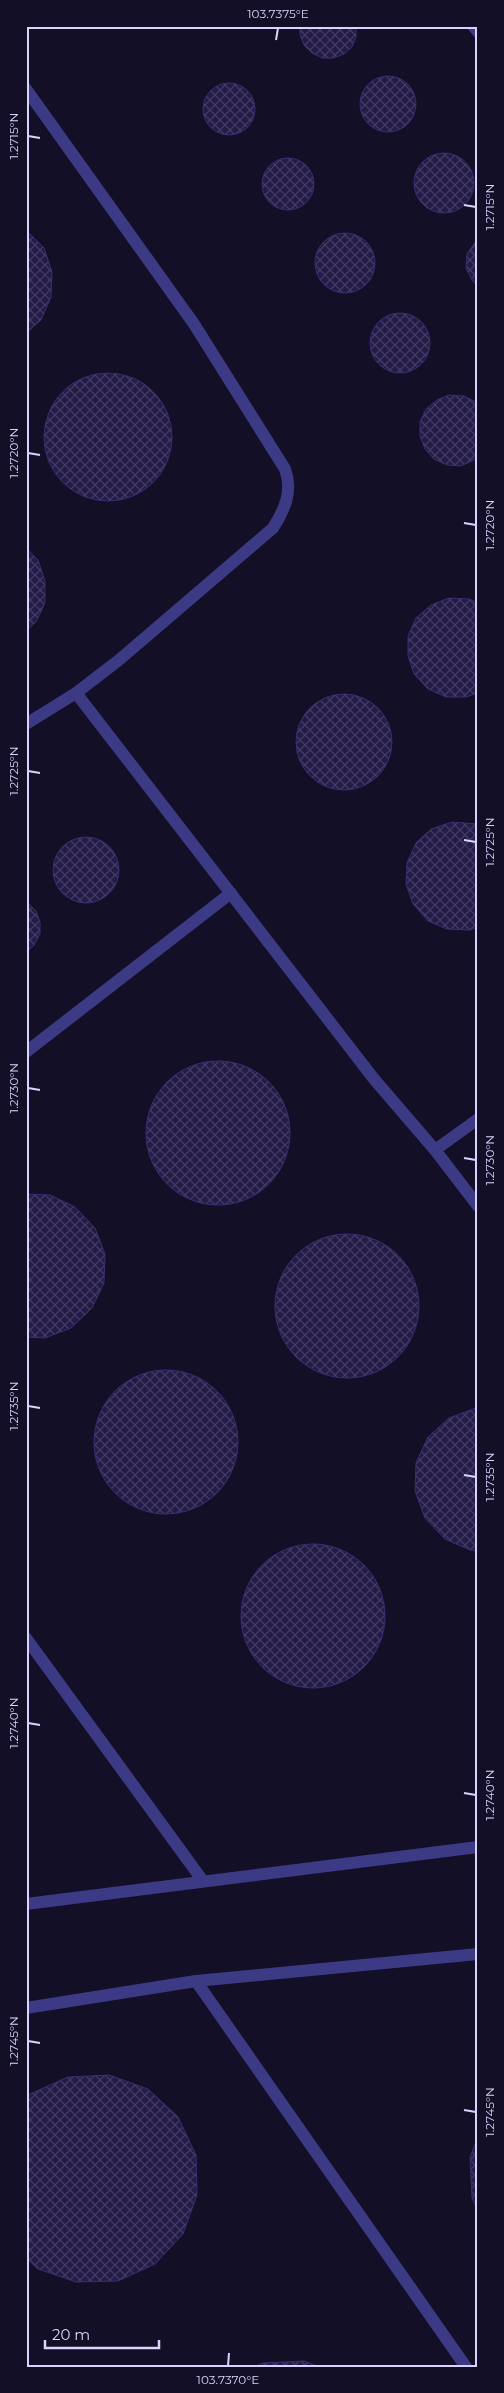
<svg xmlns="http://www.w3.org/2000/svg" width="504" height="2393" viewBox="0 0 504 2393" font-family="Montserrat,sans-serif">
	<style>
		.building { fill: url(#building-cross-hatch); stroke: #3b2d73 }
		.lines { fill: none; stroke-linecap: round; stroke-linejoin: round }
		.minor { stroke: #3d3a85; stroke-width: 12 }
		.ticks { fill: none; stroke: #d9d4ff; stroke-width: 2 }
		.neatline { fill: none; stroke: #d9d4ff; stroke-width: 2 }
		.ticks-label { font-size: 12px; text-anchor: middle; fill: #d9d4ff }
	</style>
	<defs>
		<pattern id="building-cross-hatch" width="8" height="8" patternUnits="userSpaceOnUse" patternTransform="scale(1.25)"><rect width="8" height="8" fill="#241b47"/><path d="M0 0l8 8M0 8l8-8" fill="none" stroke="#433b63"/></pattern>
	</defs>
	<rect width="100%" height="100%" fill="#130f26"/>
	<path class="building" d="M 300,26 L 356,26 L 356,37 L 352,47 L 344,54 L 333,58 L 322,58 L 312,53 L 304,45 L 300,35 Z
		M360 104a28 28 0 1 1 56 0a28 28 0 1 1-56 0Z
		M203 109a26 26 0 1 1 52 0a26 26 0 1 1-52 0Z
		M414 183a30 30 0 1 1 60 0a30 30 0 1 1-60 0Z
		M262 184a26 26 0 1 1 52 0a26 26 0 1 1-52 0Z
		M 26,230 L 44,248 L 52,272 L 51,297 L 41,320 L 26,333 Z
		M315 263a30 30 0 1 1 60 0a30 30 0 1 1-60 0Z
		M 478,238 L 478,287 L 472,280 L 466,268 L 467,254 Z
		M370 343a30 30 0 1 1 60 0a30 30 0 1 1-60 0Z
		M44 437a64 64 0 1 1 128 0a64 64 0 1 1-128 0Z
		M 449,395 L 464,396 L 478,403 L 478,458 L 461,466 L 447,465 L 434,459 L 425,449 L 420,436 L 420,422 L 426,409 L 437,400 Z
		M 26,548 L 38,560 L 45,581 L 45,603 L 36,622 L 26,631 Z
		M 449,598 L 469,599 L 478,603 L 478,693 L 466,697 L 446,697 L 428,689 L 414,674 L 408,656 L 408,636 L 416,618 L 431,605 Z
		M296 742a48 48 0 1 1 96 0a48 48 0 1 1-96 0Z
		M 452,822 L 478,824 L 478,927 L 470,930 L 447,929 L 428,921 L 413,904 L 406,884 L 407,863 L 416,843 L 431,829 Z
		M53 870a33 33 0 1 1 66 0a33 33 0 1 1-66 0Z
		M 26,901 L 36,911 L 40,922 L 40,934 L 34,945 L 26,953 Z
		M146 1133a72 72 0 1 1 144 0a72 72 0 1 1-144 0Z
		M 26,1194 L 50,1195 L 75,1207 L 95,1228 L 105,1254 L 104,1283 L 92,1308 L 71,1328 L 45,1338 L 26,1337 Z
		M275 1306a72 72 0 1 1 144 0a72 72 0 1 1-144 0Z
		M94 1442a72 72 0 1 1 144 0a72 72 0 1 1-144 0Z
		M 476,1408 L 478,1408 L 478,1551 L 470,1550 L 445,1539 L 425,1518 L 415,1491 L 416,1463 L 428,1437 L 449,1418 Z
		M241 1616a72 72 0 1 1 144 0a72 72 0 1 1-144 0Z
		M 109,2075 L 148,2089 L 178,2117 L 196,2155 L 197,2195 L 183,2234 L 155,2264 L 118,2281 L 76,2282 L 38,2269 L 26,2258 L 26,2098 L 30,2094 L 68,2077 Z
		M 478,2137 L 478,2211 L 472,2198 L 470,2157 Z
		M 304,2361 L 320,2367 L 254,2367 L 263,2363 Z"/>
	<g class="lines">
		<path class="minor" d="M 473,26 L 478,32
			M 26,89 L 194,324 L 285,469 C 293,491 285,509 273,528 L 119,660 L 76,693
			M 26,724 L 76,693 L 374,1079 L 435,1150 L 478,1119
			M 26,1052 L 231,893
			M 435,1150 L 478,1206
			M 26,1638 L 203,1881
			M 26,1904 L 478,1847
			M 196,1981 L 466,2367
			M 26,2008 L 196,1981 L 478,1954"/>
	</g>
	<path class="ticks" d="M 276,40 L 278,28M 28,136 L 40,138M 464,205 L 476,207M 28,453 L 40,455M 464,523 L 476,525M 28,771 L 40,773M 464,840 L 476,842M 28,1088 L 40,1090M 464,1158 L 476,1160M 28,1406 L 40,1408M 464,1475 L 476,1477M 28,1723 L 40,1725M 464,1793 L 476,1795M 28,2041 L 40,2043M 464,2110 L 476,2112M 228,2366 L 229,2353"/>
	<rect width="504" height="2393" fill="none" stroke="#130f26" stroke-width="55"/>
	<path d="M45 2340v8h114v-8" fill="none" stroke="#d9d4ff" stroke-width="2.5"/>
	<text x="52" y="2340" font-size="15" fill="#d9d4ff" stroke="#130f26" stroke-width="4" paint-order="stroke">20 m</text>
	<rect x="28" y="28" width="448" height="2338" class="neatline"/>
	<g class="ticks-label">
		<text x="278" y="18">103.7375°E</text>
		<text transform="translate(14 136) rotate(-90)" y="4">1.2715°N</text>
		<text transform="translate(490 207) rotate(-90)" y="4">1.2715°N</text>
		<text transform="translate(14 453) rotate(-90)" y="4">1.2720°N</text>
		<text transform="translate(490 525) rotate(-90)" y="4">1.2720°N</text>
		<text transform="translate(14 771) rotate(-90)" y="4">1.2725°N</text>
		<text transform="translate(490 842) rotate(-90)" y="4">1.2725°N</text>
		<text transform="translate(14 1088) rotate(-90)" y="4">1.2730°N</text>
		<text transform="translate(490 1160) rotate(-90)" y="4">1.2730°N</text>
		<text transform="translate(14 1406) rotate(-90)" y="4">1.2735°N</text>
		<text transform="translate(490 1477) rotate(-90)" y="4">1.2735°N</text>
		<text transform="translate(14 1723) rotate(-90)" y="4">1.2740°N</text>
		<text transform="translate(490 1795) rotate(-90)" y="4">1.2740°N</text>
		<text transform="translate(14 2041) rotate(-90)" y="4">1.2745°N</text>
		<text transform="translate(490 2112) rotate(-90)" y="4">1.2745°N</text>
		<text x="228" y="2384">103.7370°E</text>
	</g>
</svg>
